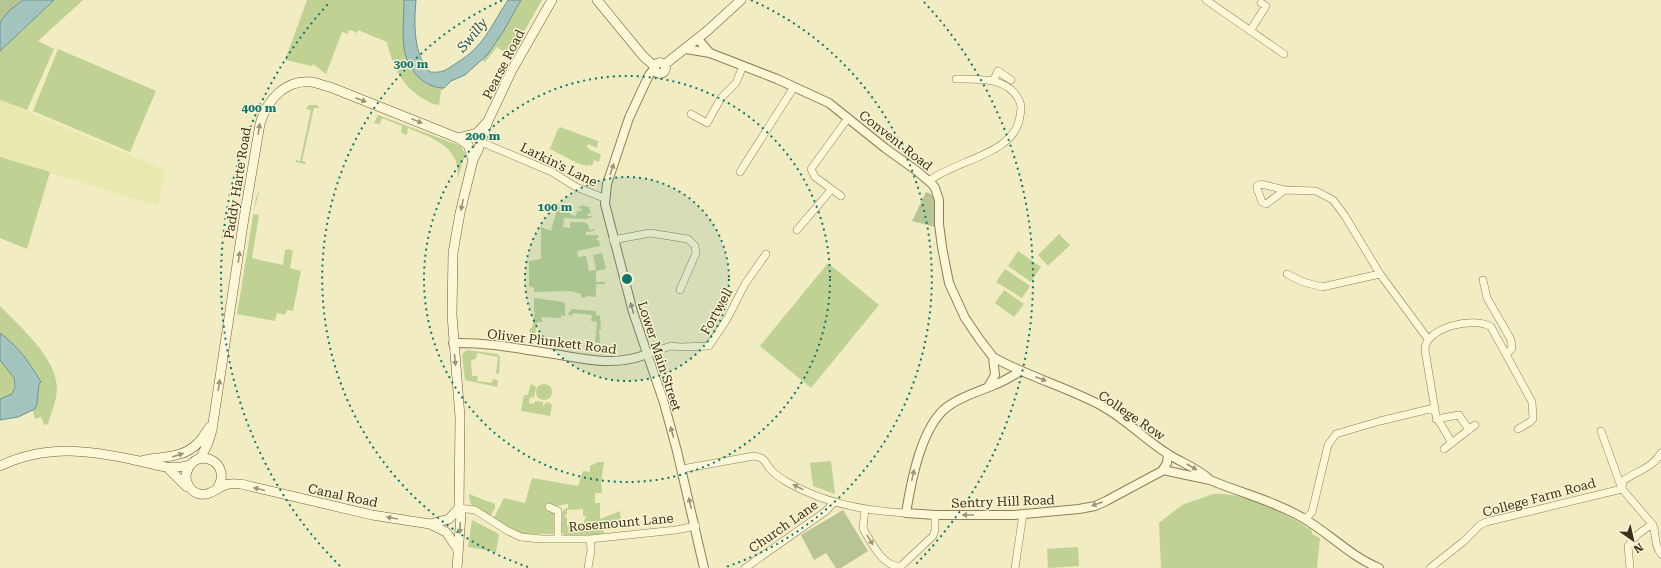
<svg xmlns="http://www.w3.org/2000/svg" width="1661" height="568" viewBox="0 0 1661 568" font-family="'Roboto Serif',serif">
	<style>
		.farmland { fill: #e8e9ae }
		.green { fill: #c0d194; fill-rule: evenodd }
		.cemetery { fill: #b7c594 }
		.water { fill: #a4c4c0; stroke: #6a9490 }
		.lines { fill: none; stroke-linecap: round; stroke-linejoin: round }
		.minor-casing { stroke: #8e7e57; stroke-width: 8 }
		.tertiary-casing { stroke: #8e7e57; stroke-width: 10 }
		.secondary-casing { stroke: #705e3a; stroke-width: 10 }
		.minor { stroke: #fcf7d6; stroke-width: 7 }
		.tertiary { stroke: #fcf7d6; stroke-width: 8 }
		.secondary { stroke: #fcf7d6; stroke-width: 9 }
		.oneway { fill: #9c947a }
		.ring { fill: none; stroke: #0f766e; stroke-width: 2; stroke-dasharray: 2 4 }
		.labels { text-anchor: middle; stroke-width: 3; stroke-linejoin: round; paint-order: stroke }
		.street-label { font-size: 13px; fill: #3c311d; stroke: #f9f4d2 }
		.water-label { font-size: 14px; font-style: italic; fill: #2a585d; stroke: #f9f4d2 }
		.centre { fill: #0f766e; stroke: #f9f4d2; stroke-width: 2 }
		.ring-label { font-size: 12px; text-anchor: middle; font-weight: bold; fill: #0f766e; stroke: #f9f4d2; stroke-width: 3; stroke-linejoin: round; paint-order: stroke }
	</style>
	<rect width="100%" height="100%" fill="#f2ecc2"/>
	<path class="farmland" d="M 0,100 L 163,169 L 165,174 L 158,206 L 0,157 Z"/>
	<path class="green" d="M 54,0 L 83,0 L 38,41 L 54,49 L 27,110 L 0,100 L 0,51 Z
		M 307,0 L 404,0 C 404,17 404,43 407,59 C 411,75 429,88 444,88 L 441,91 L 439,105 C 433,105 428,101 422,98 C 402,86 392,65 387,42 L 358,30 L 355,37 L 356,32 L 349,30 L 348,34 L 342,32 L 326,74 L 313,64 L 312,66 L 285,60 Z
		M 521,0 L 542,0 L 510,56 L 497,47 L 485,62 L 482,60 L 503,32 Z
		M 58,49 L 156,91 L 130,152 L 33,111 Z
		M 309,105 L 317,105 L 319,108 L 314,108 L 302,161 L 306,162 L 305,164 L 296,162 L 296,160 L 300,161 L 311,110 L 306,109 Z
		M 378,115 L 461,146 L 465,154 L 457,181 C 463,148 433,138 408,128 L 407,135 L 401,133 L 402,126 L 382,118 L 380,124 L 374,123 Z
		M 560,127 L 598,141 L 597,148 L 588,144 L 587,147 L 590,150 L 601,154 L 599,162 L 594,160 L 592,166 L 589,164 L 588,166 L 579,164 L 550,149 L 557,131 Z
		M 0,157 L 50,172 L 27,249 L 0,238 Z
		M 260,189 L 253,214 L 259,215 L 252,258 L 283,265 L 285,250 L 289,249 L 293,251 L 290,268 L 301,271 L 293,311 L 287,310 L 285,315 L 277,313 L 275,321 L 237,314 L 256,198 Z
		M 558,205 L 572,206 L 570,215 L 576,216 L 577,211 L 582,211 L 582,209 L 578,208 L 579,206 L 581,207 L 582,205 L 591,208 L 589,208 L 591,213 L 587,214 L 588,216 L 592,216 L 592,217 L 585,219 L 564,218 L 563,227 L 570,228 L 570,222 L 584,222 L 588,225 L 590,230 L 594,229 L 594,231 L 586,232 L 586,235 L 598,235 L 598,238 L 595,240 L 599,240 L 600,246 L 577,251 L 578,257 L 586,256 L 589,271 L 596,270 L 593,255 L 602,253 L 606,269 L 596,271 L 596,282 L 605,282 L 605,284 L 598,284 L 596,285 L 596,297 L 588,296 L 582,298 L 581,294 L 571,291 L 534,292 L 534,288 L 529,286 L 529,261 L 541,259 L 541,227 L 551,231 Z
		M 1059,234 L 1070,245 L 1048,266 L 1038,255 Z
		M 1018,251 L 1041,267 L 1031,282 L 1008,266 Z
		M 828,263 L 879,305 L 811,388 L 760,346 Z
		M 1005,269 L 1030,286 L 1022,298 L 996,282 Z
		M 1004,290 L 1024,304 L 1014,317 L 995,303 Z
		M 534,298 L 563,302 L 565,303 L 565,316 L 561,315 L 561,318 L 541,317 L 543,322 L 537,322 L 535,335 L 529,334 L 530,328 L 532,328 L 535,312 L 534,312 Z
		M 0,306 C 20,327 56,357 57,388 C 57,400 51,413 48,424 L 44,425 L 41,417 L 35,419 L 33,411 L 37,404 L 39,384 L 41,382 C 29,364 18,346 0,333 Z
		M 572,309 L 595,311 L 597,316 L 600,315 L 601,330 L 599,330 L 600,343 L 587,341 L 595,342 L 597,322 L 591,321 L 592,315 L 574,313 L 570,316 L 568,313 Z
		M 467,350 L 497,354 L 500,357 L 499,374 L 496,373 L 498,357 L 477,353 L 476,359 L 471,360 L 472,376 L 478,376 L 477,381 L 492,383 L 493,379 L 498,380 L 497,387 L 465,380 L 462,355 L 464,352 Z
		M 0,360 C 11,370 18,380 12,394 L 0,399 Z
		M 531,384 L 536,387 L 534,398 L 530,397 L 529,403 L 534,404 L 535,401 L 543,402 L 543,407 L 546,402 L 550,403 L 552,405 L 550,416 L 521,411 L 524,395 L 528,395 L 530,386 Z
		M536 392a8 8 0 1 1 16 0a8 8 0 1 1-16 0Z
		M 831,461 L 835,494 L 813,486 L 810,463 Z
		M 598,462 L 604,462 L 601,482 L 602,493 L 595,493 L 595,503 L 600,503 L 600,519 L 620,511 L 621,524 L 619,524 L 619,526 L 616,526 L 615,524 L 613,524 L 613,527 L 609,527 L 609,525 L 607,525 L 607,527 L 603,528 L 604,535 L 566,537 L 561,531 C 561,522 558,510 568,508 L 568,504 L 557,506 L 547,504 L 545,510 L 555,513 L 555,533 L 553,534 L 521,534 L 493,519 L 504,498 L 525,503 L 532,478 L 578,486 L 583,471 L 590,472 L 590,466 ZM 583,509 L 583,516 L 586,516 L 583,524 L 580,525 L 579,528 L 567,526 L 567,518 L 566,518 L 565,515 L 567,515 L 567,510 Z
		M 469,494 L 495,504 L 495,508 L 490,517 C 479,510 469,509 469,494 Z
		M 1213,494 C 1244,492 1284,513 1310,529 L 1312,531 L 1312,534 L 1320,538 L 1317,568 L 1161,568 L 1159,523 L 1182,505 Z
		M 472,520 L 493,531 L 496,532 L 499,535 L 496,552 L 468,547 Z
		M 1078,547 L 1079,566 L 1048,568 L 1047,549 Z"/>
	<path class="cemetery" d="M 0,0 L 23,0 L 10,10 L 0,22 Z
		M 926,192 L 931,194 L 934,198 L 935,227 L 912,221 Z
		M 843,510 L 868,551 L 841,568 L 836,568 L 826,553 L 814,560 L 801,535 Z"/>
	<path class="water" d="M 23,0 L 54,0 L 0,51 L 0,22 L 10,10 Z
		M 404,0 L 416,0 C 414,23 413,55 430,72 C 442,73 445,71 455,64 C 485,46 490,27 508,0 L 521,0 L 503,32 L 487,55 L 465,75 L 451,81 L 444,88 C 423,88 406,68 404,47 C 402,32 404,15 404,0 Z
		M 0,333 C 20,348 28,361 41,382 L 39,384 L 37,404 L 35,409 L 18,417 L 0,420 L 0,399 L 12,394 L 15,387 L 14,378 L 0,360 Z"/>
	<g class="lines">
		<g class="minor-casing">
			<path id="minor" d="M 1206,0 L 1284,54
				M 1250,31 L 1266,6 L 1261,3
				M 993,81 L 998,71 L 1011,80
				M 691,114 L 707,123 L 721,98 L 736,83 L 743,66
				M 481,142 L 552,172 L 576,187 L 604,198
				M 740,172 L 794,87
				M 929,181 C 957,159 1015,155 1020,116 C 1021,110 1022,106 1019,100 C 1008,77 978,79 956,79
				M 1285,190 L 1266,204 L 1262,202 L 1257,188 L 1257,186 L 1261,184 L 1285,190 L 1316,191 L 1333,200 L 1345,216 L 1380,274 L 1428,339
				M 841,196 L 815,177 L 811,169 L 848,118
				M 797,230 L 831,190
				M 613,240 L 650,233 L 688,239 L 695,246 L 696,253 L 680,290
				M 1287,274 L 1303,282 L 1322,287 L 1380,274
				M 1483,280 L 1487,298 L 1505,329 L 1511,340 L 1512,348 L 1507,354
				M 647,354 L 671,346 L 680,347 L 709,346 L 727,319 L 745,284 L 766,254
				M 1436,419 L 1459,415 L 1469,430
				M 1601,431 L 1622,489 L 1653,525 C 1657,536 1653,543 1661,554
				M 1452,443 L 1436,416 L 1425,350 C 1425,327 1475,316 1491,327 L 1532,402 L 1533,419 L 1530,422 L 1518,429
				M 1444,449 L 1475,425
				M 682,469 L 754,456 C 767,458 764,463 772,471 C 777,476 782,479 787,482 C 823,503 864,511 906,513
				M 1622,488 L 1623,481 C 1636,471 1653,468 1661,453
				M 549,507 L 558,511 L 558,539
				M 459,508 L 475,510 L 508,531 L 521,537 L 541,539 L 590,539 L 676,530 L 696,526
				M 865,510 L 863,528 L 865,532 C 872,544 884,568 901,566 L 933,536 L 935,530 L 935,515
				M 1305,519 L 1312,512 L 1328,445 L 1336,434 L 1380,421 L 1434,408
				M 588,568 L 591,550 L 590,539
				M 745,568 L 826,511 L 834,502
				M 1015,568 L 1023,514
				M 1430,568 L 1463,542 L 1480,525 L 1486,522 L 1622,489
				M 1630,568 L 1628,546 L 1637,535 L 1652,524"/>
		</g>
		<g class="tertiary-casing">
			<path id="tertiary" d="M 698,39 L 710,53
				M 686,49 L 710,53 L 777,79 L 829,103 L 885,148 L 917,171 L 932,184 L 935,188 L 939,200 L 939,224 L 942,247 L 949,283 L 965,318 L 980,340 L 993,357 L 995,375 L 988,387
				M 654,69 L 649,75 L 629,118 L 607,184 L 605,204 L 633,312 L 664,403 L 677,451 L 704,568
				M 453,343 C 487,342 521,349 554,354 C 585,359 616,367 647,354
				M 993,357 C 1028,377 1067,387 1102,406 C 1126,419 1145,440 1168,454 C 1182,463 1198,468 1210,480 L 1163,470
				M 1021,371 C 1012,376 1003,382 994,385 C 978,392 961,396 947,407 C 921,427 911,482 906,513 L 935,515 L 1014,515 L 1079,509 L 1095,506 L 1106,501 L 1162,471 L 1167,463 L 1168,454
				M 1210,480 C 1241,493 1274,501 1303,518 C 1329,533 1350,556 1379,568"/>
		</g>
		<g class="secondary-casing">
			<path id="secondary" d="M 597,0 L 643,56 L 654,66
				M654.5 68a5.5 5.5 0 1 1 11 0a5.5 5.5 0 1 1-11 0Z
				M 664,65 L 707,31 L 741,0
				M 458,138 L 468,145 L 473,160
				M 200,459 L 208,443 L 212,430 L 244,218 L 260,124 C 267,100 285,79 312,82 C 318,83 324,86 330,87 L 458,138 L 477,133 L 488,121
				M 144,460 C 164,456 183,459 199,442 C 204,437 206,431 210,427
				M 0,466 C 47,444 90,450 139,461 C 159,465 169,471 190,465
				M 168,468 L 187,487
				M 216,490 C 234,466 202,446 189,467 C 186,472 185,477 187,482 C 189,488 194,493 200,494 C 211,496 216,488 225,485 C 230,483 236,484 241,484 L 372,515 L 430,524 L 446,532 L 457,548
				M 430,524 L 449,519 L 459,508
				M 457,568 L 461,515 L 459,508 L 460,417 L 452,315 L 453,253 L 460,213 L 473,160 L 478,150 L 488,121 L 512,70 L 552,0"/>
		</g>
		<use href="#minor" class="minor"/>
		<use href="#tertiary" class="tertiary"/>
		<use href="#secondary" class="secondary"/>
	</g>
	<defs><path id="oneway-solid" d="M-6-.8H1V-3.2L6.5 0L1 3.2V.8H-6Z"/></defs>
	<g class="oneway">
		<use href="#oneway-solid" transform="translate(361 100) rotate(21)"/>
		<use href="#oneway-solid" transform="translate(417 121) rotate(22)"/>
		<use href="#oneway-solid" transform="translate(259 129) rotate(-81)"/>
		<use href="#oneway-solid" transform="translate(612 169) rotate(-71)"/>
		<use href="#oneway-solid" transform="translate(462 205) rotate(102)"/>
		<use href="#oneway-solid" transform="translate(239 257) rotate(-82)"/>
		<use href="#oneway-solid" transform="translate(632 308) rotate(-107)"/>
		<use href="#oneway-solid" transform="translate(455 360) rotate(85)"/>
		<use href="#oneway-solid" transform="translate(1041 379) rotate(21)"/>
		<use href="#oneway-solid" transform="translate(219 385) rotate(-81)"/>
		<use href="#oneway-solid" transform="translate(672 432) rotate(-106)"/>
		<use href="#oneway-solid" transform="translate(178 455) rotate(-19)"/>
		<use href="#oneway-solid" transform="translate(1192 467) rotate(30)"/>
		<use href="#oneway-solid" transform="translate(913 475) rotate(-78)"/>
		<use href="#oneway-solid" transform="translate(798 487) rotate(-153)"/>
		<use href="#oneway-solid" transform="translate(259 489) rotate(-166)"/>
		<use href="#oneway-solid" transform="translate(690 503) rotate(-103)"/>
		<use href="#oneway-solid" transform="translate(1097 504) rotate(161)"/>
		<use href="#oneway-solid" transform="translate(968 515) rotate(180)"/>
		<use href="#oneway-solid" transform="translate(392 518) rotate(-170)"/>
		<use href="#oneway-solid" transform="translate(460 528) rotate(93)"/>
		<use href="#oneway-solid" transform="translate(870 540) rotate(58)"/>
	</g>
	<circle cx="627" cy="279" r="102" fill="#0f766e" fill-opacity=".12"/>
	<g class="ring">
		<circle cx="627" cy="279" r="102"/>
		<circle cx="627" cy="279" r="203"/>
		<path d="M528 567A305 305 0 0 1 503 0M751 0A305 305 0 0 1 726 567"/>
		<path d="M340 566A406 406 0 0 1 330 2M924 2A406 406 0 0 1 914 566"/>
	</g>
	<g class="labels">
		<g class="street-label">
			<text transform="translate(503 64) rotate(-63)" y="5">Pearse Road</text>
			<text transform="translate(896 140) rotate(38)" y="5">Convent Road</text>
			<text transform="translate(559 164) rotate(26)" y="5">Larkin's Lane</text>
			<text transform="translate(237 183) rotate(-81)" y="5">Paddy Harte Road</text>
			<text transform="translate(716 311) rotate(-61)" y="5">Fortwell</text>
			<text transform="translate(552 341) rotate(7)" y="5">Oliver Plunkett Road</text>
			<text transform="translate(660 356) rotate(72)" y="5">Lower Main Street</text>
			<text transform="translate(1132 415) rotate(34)" y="5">College Row</text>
			<text transform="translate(343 495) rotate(12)" y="5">Canal Road</text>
			<text transform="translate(1539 497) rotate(-15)" y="5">College Farm Road</text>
			<text transform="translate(1003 501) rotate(-2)" y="5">Sentry Hill Road</text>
			<text transform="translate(621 522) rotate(-5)" y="5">Rosemount Lane</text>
			<text transform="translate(783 526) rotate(-35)" y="5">Church Lane</text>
		</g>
		<g class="water-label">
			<text transform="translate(472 35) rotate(-51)" y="5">Swilly</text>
		</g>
	</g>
	<circle cx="627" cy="279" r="6" class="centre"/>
	<g class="ring-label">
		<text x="411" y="68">300 m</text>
		<text x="259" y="112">400 m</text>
		<text x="483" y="140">200 m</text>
		<text x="555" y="211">100 m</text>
	</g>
	<g transform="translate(1633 540) rotate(146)" stroke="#f9f4d2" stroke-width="3" paint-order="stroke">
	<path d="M0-3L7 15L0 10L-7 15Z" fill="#3c311d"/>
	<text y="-6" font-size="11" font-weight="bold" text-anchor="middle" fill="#3c311d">N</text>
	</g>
</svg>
